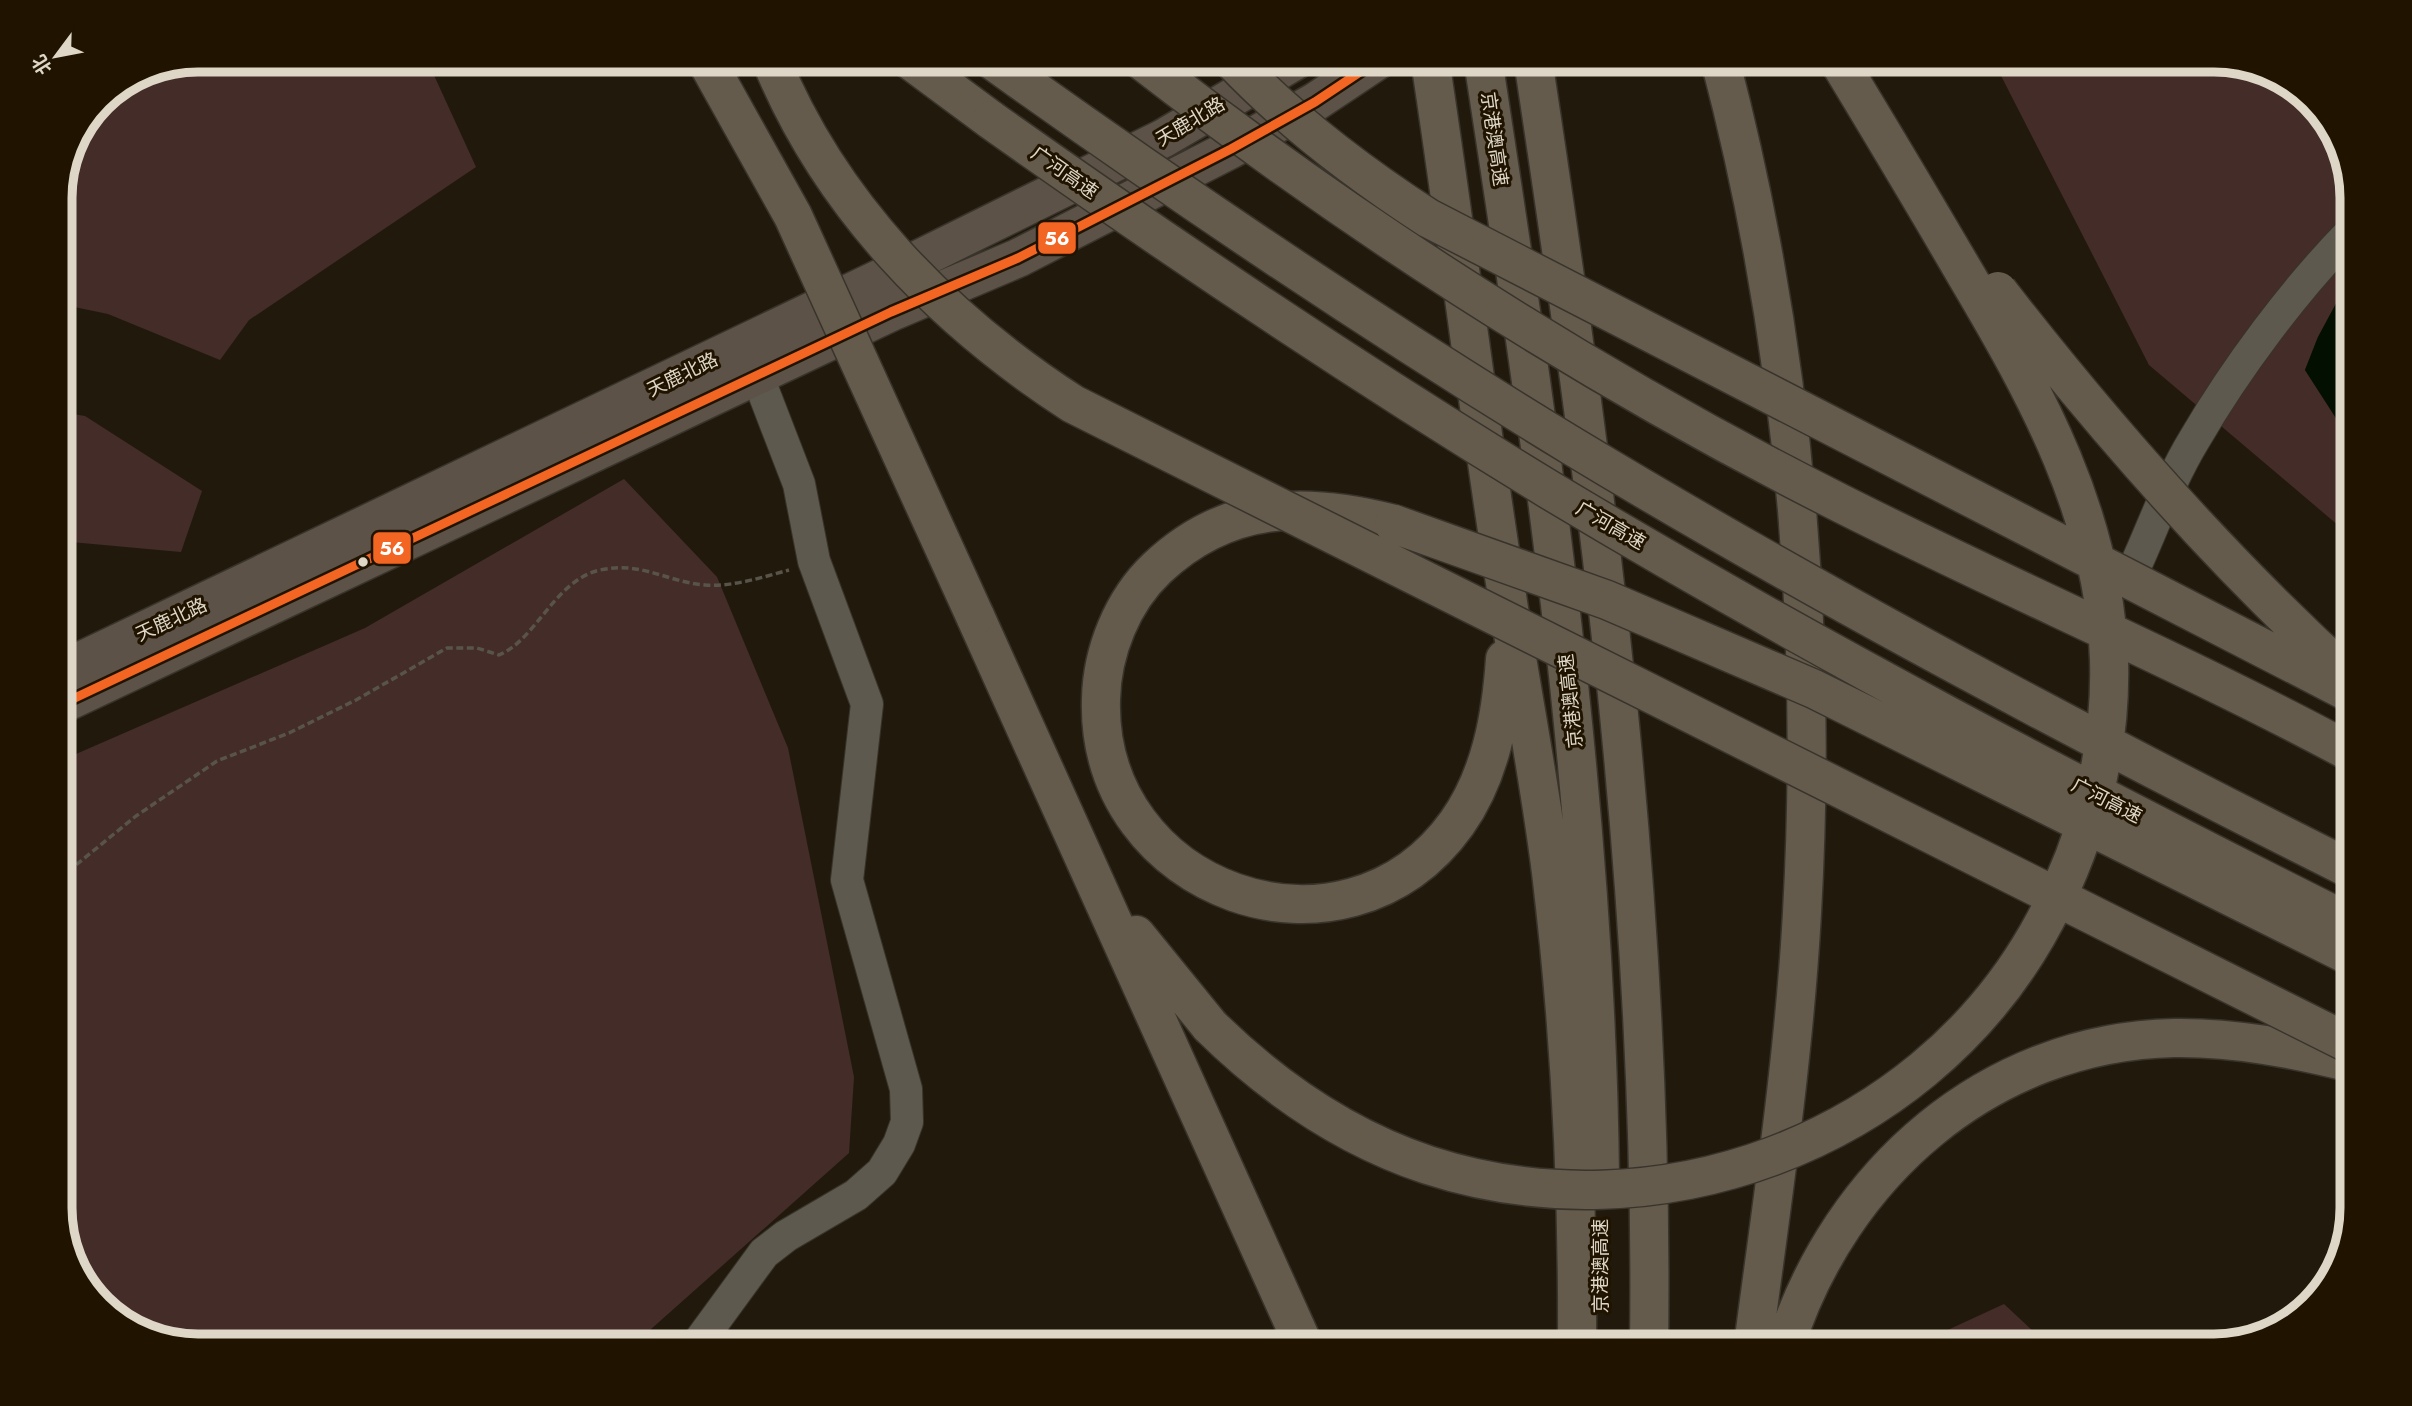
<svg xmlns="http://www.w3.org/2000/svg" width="2412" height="1406" viewBox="0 0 2412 1406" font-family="Jost,'Noto Sans SC',sans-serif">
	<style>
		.green { fill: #442c28 }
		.water { fill: #031001 }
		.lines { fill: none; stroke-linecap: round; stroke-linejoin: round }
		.minor-casing { stroke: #39342b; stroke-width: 34 }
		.major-casing { stroke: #39342b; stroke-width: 41 }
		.highway-casing { stroke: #39342b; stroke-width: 41 }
		.path { stroke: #58544a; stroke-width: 3.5; stroke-dasharray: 7 3.5; stroke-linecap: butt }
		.minor { stroke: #5e594e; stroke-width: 32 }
		.major { stroke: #5c5247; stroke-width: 38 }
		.highway { stroke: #645b4d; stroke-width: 38 }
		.highway-bridge-casing { stroke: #39342b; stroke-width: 41; stroke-linecap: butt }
		.highway-bridge { stroke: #645b4d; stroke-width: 38 }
		.bus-1-casing { stroke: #201400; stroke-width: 14 }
		.bus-1 { stroke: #f26522; stroke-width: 9 }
		.bus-dot { fill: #ded6c6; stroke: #201400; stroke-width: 2.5 }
		.labels { text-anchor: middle; stroke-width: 6; stroke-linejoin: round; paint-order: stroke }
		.street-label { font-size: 19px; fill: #ded6c6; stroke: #201400 }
		.rim { fill: none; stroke: #ded6c6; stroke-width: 9 }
		.line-badge { stroke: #201400; stroke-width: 2.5 }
		.badge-label { font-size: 19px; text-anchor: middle; font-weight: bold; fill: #fff }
	</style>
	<rect width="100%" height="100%" fill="#211a0c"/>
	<path class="green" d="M 198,60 L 427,60 L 476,167 L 249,320 L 220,360 L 108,314 L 60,304 L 60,189 L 74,137 L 100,100 L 145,70 Z
		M 1993,60 L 2214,60 L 2283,78 L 2329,121 L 2352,189 L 2352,274 L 2318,337 L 2305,370 L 2352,443 L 2352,537 L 2149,365 Z
		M 60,412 L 85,416 L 202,491 L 181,552 L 60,541 Z
		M 624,479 L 717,577 L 788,748 L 854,1077 L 849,1153 L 632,1346 L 198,1346 L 129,1328 L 78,1278 L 60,1217 L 60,761 L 365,628 Z
		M 2004,1304 L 2049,1346 L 1913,1346 Z"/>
	<path class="water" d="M 2352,274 L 2352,443 L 2305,370 L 2318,337 Z"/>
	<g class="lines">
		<g class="minor-casing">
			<path id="minor" d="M 2133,571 C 2153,528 2169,481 2194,440 C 2236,368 2294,290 2352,231
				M 696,1346 L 764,1253 L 786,1236 L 856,1195 L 882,1172 L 899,1144 L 907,1122 L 906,1089 L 847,880 L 867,704 L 814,561 L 799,484 L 757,375"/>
		</g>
		<g class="major-casing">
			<path id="major" d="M 60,671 L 875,281 L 1164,138 L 1296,60
				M 60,705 L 891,312 L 1018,258 L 1231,149 L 1315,102 L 1378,60"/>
		</g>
		<g class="highway-casing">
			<path id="highway" d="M 910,60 L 991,120
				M 992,60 L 1020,80
				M 1430,60 C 1457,236 1478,413 1506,589 C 1520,683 1539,777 1551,872 C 1570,1029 1578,1188 1577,1346
				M 1483,60 C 1540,429 1596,802 1600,1177
				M 1533,60 C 1598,486 1655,914 1649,1346
				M 1720,60 C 1793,337 1818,626 1802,913 C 1794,1058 1772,1202 1753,1346
				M 1394,524 C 1305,501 1227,502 1157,568 C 1122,601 1102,652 1101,699 C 1095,891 1344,981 1457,823 C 1491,775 1501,716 1505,659
				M 975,616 L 1304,1346
				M 1136,935 L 1210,1026
				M 1785,1346 C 1840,1174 1988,1042 2174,1038 C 2235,1037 2294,1049 2352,1063"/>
		</g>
		<path class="path" d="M 60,878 L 136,816 L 217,761 L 289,733 L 356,700 L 447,648 L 477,648 L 499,655 C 536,640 555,580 600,570 C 643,561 666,582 705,585 C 733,587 763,577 789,570"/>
		<use href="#minor" class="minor"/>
		<use href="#major" class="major"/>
		<use href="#highway" class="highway"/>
		<g class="highway-bridge-casing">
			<path id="highway-bridge" d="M 706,60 L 793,216 L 975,616
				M 771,60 C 830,205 943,320 1073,404 L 2352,1045
				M 1141,60 C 1359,229 1594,379 1840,503 C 2010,589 2185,663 2352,753
				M 1232,60 C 1290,121 1357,172 1428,218 L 2352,694
				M 1020,80 C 1200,208 1383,331 1572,446 C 1825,599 2088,738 2352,870
				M 991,120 C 1173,249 1358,373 1548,489 C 1809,646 2080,788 2352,924
				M 1998,291 C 2106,430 2222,562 2352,680
				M 1394,524 L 1607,600 L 1814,689 L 2352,957
				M 1210,1026 C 1273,1088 1344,1137 1428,1165 C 1655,1239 1917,1144 2037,935 C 2085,851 2112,756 2109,659 C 2104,516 2037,395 1966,275 C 1924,203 1881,131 1838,60"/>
		</g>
		<use href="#highway-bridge" class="highway-bridge"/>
		<g class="bus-1-casing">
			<path id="bus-1" d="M 60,705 L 891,312 L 1018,258 L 1231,149 L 1315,102 L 1378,60"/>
		</g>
		<use href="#bus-1" class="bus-1"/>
	</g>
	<circle class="bus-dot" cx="363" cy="562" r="6"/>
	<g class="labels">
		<g class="street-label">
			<text transform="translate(1190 121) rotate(-31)" y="7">天鹿北路</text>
			<text transform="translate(1495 139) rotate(82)" y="7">京港澳高速</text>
			<text transform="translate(1065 172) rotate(35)" y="7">广河高速</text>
			<text transform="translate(682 374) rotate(-26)" y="7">天鹿北路</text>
			<text transform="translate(1611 525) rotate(30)" y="7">广河高速</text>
			<text transform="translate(171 619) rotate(-25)" y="7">天鹿北路</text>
			<text transform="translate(1570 701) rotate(-96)" y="7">京港澳高速</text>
			<text transform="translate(2107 800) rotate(27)" y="7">广河高速</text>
			<text transform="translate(1600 1266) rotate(-90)" y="7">京港澳高速</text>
		</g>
	</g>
	<path d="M0 0H2412V1406H0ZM198 72H2214A126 126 0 0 1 2340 198V1208A126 126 0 0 1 2214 1334H198A126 126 0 0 1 72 1208V198A126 126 0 0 1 198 72Z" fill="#201400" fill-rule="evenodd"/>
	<path class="rim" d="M198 72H2214A126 126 0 0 1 2340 198V1208A126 126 0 0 1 2214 1334H198A126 126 0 0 1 72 1208V198A126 126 0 0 1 198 72Z"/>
	<g class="line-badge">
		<rect x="1037" y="221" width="40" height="34" rx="7" fill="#f26522"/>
		<rect x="372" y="531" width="40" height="34" rx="7" fill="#f26522"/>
	</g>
	<g class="badge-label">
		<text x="1057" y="245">56</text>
		<text x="392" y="555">56</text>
	</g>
	<g transform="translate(56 56) rotate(238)" stroke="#201400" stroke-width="5" paint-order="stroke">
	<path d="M0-5L12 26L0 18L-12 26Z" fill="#ded6c6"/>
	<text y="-10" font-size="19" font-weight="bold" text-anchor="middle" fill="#ded6c6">北</text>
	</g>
</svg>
